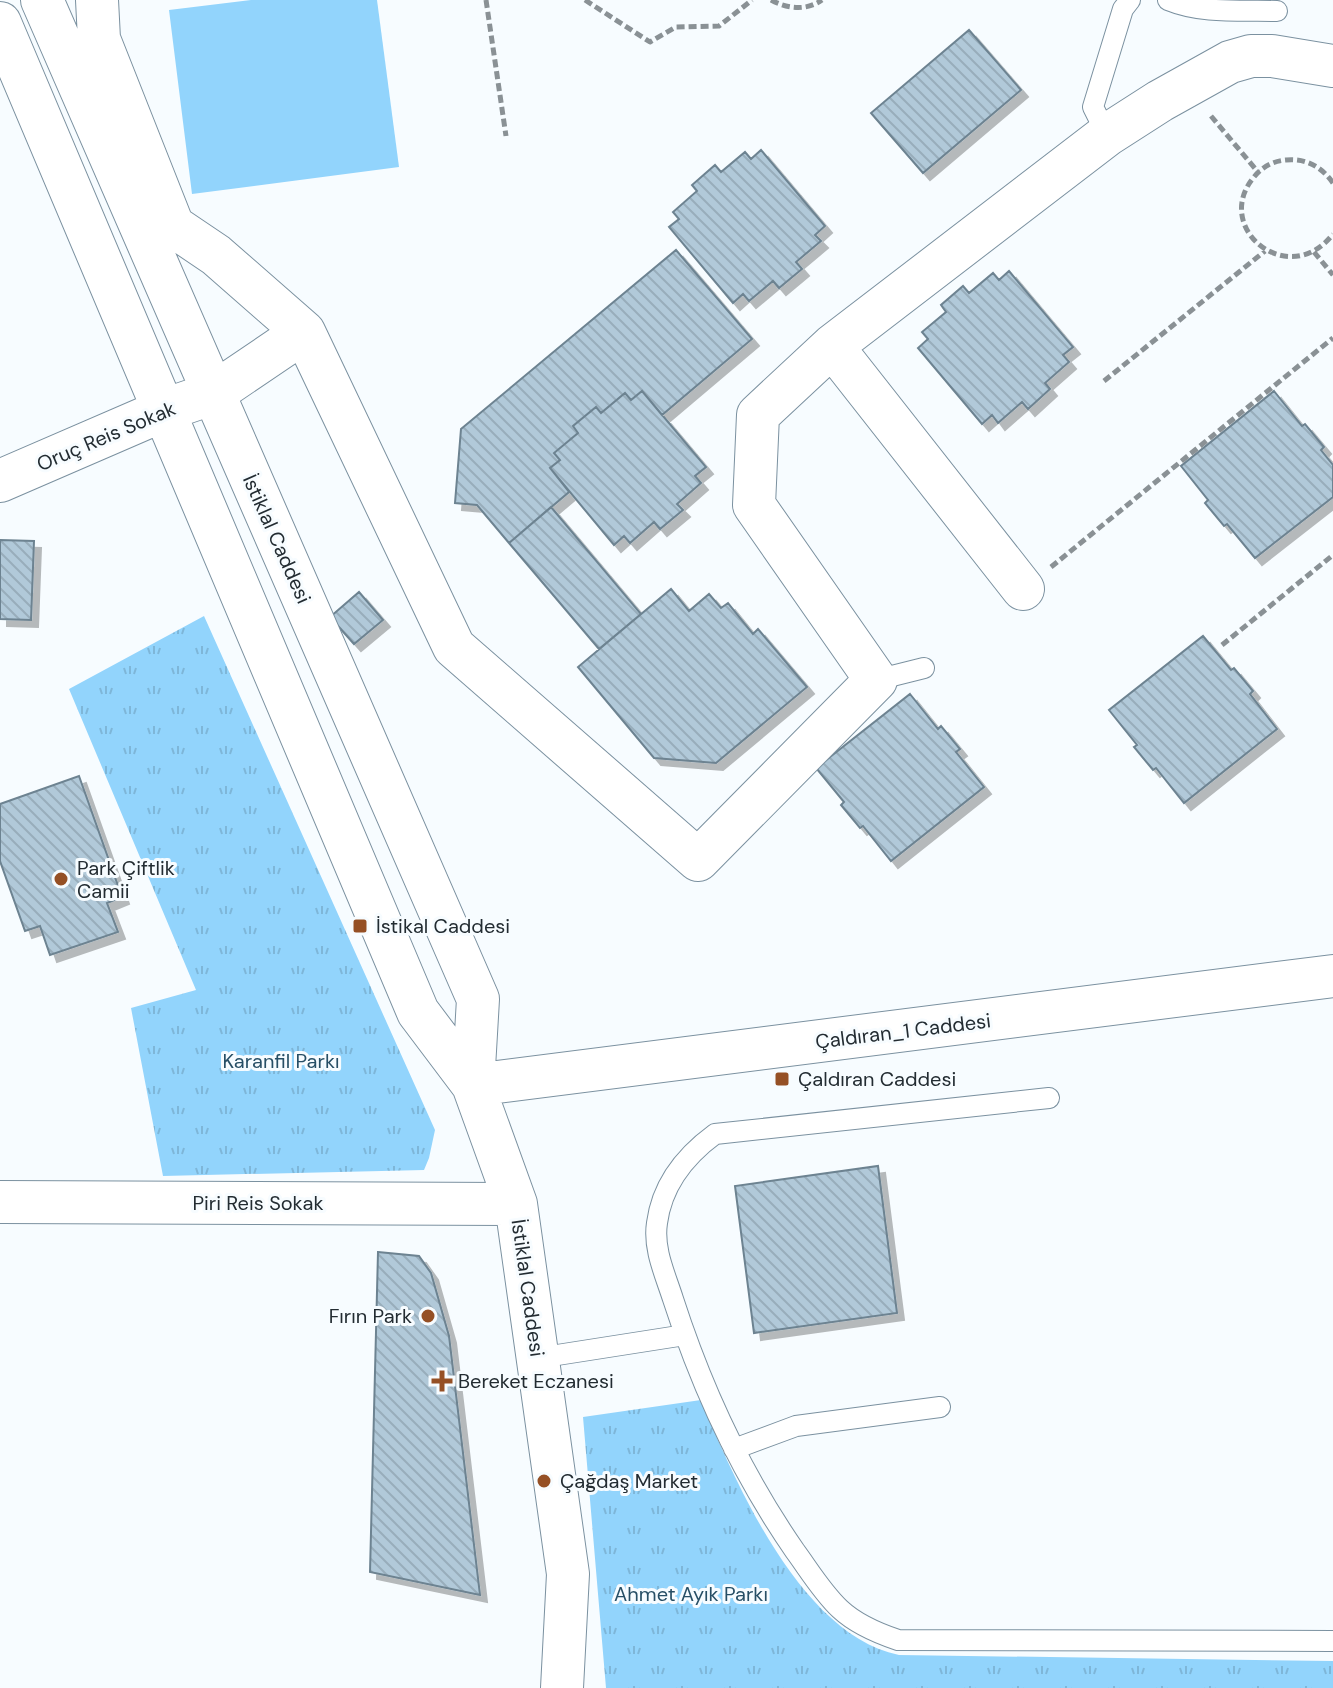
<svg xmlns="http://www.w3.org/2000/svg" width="1333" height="1688" viewBox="0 0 1333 1688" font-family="'DM Sans',sans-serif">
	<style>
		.grass { fill: #92d4fc }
		.park { fill: url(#park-tufts) }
		.building { fill: url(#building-back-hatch); stroke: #6d8391; stroke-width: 2; filter: url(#shadow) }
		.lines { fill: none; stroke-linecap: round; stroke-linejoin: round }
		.lane-casing { stroke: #7b91a0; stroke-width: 22 }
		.street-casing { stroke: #7b91a0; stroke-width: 44 }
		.path { stroke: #8a9195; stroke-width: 5; stroke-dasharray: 8 4; stroke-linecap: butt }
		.lane { stroke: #fff; stroke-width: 20 }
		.street { stroke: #fff; stroke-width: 42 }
		.poi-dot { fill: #955025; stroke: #f7fcff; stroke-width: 3 }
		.labels { text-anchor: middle; stroke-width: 6; stroke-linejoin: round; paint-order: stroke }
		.street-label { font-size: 20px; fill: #232c32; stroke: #f7fcff }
		.poi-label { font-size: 20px; fill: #232c32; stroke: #f7fcff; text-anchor: start }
		.park-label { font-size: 20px; fill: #274f66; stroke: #f7fcff }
	</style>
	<defs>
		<pattern id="park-tufts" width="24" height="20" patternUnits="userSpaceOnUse" patternTransform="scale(2)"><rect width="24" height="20" fill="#92d4fc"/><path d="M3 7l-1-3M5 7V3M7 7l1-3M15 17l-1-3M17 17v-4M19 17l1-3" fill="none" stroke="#7eb6d8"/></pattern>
		<pattern id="building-back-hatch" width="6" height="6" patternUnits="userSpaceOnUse" patternTransform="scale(2)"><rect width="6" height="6" fill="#b1c9d9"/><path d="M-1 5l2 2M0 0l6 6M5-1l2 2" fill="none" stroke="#98adbb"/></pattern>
		<filter id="shadow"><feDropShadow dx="7" dy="7" stdDeviation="0" flood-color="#0004"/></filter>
	</defs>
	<rect width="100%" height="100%" fill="#f7fcff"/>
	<path class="grass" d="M 251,0 L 377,0 L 399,167 L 192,194 L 169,10 Z"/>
	<path class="park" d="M 204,616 L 435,1130 L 429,1158 L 424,1170 L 163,1176 L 131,1008 L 196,990 L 69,689 Z
		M 701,1400 C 736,1484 801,1635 899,1655 L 1333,1661 L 1333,1688 L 606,1688 L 583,1417 Z"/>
	<path class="building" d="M 969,30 L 1021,90 L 923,173 L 871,113 Z
		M 761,150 L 825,226 L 815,235 L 821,241 L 796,262 L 802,269 L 779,288 L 773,281 L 749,301 L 743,294 L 733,303 L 669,227 L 679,219 L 673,212 L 697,191 L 692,185 L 715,165 L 721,172 L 745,152 L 751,159 Z
		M 676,250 L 752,339 L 662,415 L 642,391 L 631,400 L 625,393 L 601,413 L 596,407 L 573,426 L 578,433 L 554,453 L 560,460 L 550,468 L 569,492 L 509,543 L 477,505 L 455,503 L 461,429 Z
		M 1009,271 L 1073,347 L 1063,355 L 1069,362 L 1045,383 L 1050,389 L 1028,409 L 1022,402 L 998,423 L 992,415 L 982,424 L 918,348 L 928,339 L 922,332 L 946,312 L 941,305 L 963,286 L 969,293 L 993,273 L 999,280 Z
		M 642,391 L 706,467 L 695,476 L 701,483 L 677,504 L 683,510 L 660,529 L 654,522 L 630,543 L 624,536 L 614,545 L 550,468 L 560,460 L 554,453 L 578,433 L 573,426 L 596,407 L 601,413 L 625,393 L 631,400 Z
		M 1274,391 L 1302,426 L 1305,424 L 1324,447 L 1321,450 L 1333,465 L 1333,497 L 1255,558 L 1227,524 L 1224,526 L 1205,503 L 1208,500 L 1181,466 Z
		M 551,507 L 641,614 L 599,649 L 509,543 Z
		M 0,540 L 34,541 L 31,620 L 0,619 Z
		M 671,589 L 689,611 L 709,594 L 721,608 L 728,603 L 753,634 L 758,629 L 807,687 L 716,763 L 654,758 L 578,667 Z
		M 359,592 L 383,620 L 354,644 L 330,617 Z
		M 1203,636 L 1231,670 L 1234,668 L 1253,691 L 1250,694 L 1277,729 L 1184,803 L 1156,768 L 1153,770 L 1134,747 L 1137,745 L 1109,710 Z
		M 910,694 L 938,729 L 941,726 L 960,749 L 956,752 L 984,787 L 891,861 L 863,826 L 860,828 L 841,805 L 844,802 L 816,768 Z
		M 79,776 L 122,897 L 107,903 L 118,932 L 50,955 L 40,926 L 25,931 L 0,861 L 0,804 Z
		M 878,1166 L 897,1313 L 754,1333 L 735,1186 Z
		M 378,1252 L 419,1256 L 431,1273 L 449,1336 L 480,1595 L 370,1572 Z"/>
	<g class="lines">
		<g class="lane-casing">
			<path id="lane" d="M 1168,0 C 1202,14 1240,10 1277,11
				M 1107,135 L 1093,107 L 1123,9 L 1130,0
				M 876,680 L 924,668
				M 1049,1098 L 715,1134 C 685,1156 662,1185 657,1223 C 653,1249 665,1274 673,1299 C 702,1389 741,1473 795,1551 C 809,1570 822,1592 840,1609 C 856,1624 877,1633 898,1640 L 1333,1641
				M 538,1358 L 685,1335
				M 734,1449 L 796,1426 L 940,1407"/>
		</g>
		<g class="street-casing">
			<path id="street" d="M 42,0 L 478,999 L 473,1085
				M 97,0 L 99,39 L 173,226 L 216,255 L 304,332 L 454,647 L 698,860 L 876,680 L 754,505 L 758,415 L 832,346 L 1107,135 L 1160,101 L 1230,62 L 1251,56 L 1272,56 L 1333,66
				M 0,23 L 418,1012 L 473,1085 L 516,1204 L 568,1574 L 562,1688
				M 832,346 L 1023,589
				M 0,481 L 164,410 L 214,393 L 304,332
				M 473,1085 L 1333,976
				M 0,1202 L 516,1204"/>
		</g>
		<path class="path" d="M 486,0 L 506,136
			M 585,0 L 650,42 L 676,27 L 719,26 L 752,0
			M 771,0 C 788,9 806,11 822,0
			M 1211,116 L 1258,172
			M 1333,183 C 1322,167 1306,158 1286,160 C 1273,161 1262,167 1254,177 C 1211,228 1289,291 1333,234
			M 1314,252 L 1333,275
			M 1104,381 L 1265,251
			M 1051,567 L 1333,338
			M 1222,645 L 1333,555"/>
		<use href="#lane" class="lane"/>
		<use href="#street" class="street"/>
	</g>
	<g class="poi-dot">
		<circle cx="61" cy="879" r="8"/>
		<rect x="352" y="918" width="16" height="16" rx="4"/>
		<rect x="774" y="1071" width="16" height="16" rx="4"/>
		<circle cx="428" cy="1316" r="8"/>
		<path d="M438 1369h8v8h8v8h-8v8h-8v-8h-8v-8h8z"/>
		<circle cx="544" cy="1481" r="8"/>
	</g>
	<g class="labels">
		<g class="street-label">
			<text transform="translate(106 436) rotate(-23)" y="7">Oruç Reis Sokak</text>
			<text transform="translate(277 539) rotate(66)" y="7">İstiklal Caddesi</text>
			<text transform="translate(903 1031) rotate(-7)" y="7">Çaldıran_1 Caddesi</text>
			<text x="258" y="1210">Piri Reis Sokak</text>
			<text transform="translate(528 1288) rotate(82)" y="7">İstiklal Caddesi</text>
		</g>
		<g class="poi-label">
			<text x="77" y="875">Park Çiftlik<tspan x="77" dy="23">Camii</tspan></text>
			<text x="376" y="933">İstikal Caddesi</text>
			<text x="798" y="1086">Çaldıran Caddesi</text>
			<text x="412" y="1323" text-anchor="end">Fırın Park</text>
			<text x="458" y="1388">Bereket Eczanesi</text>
			<text x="560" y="1488">Çağdaş Market</text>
		</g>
		<g class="park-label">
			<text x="281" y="1068">Karanfil Parkı</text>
			<text x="691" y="1601">Ahmet Ayık Parkı</text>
		</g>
	</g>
</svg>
